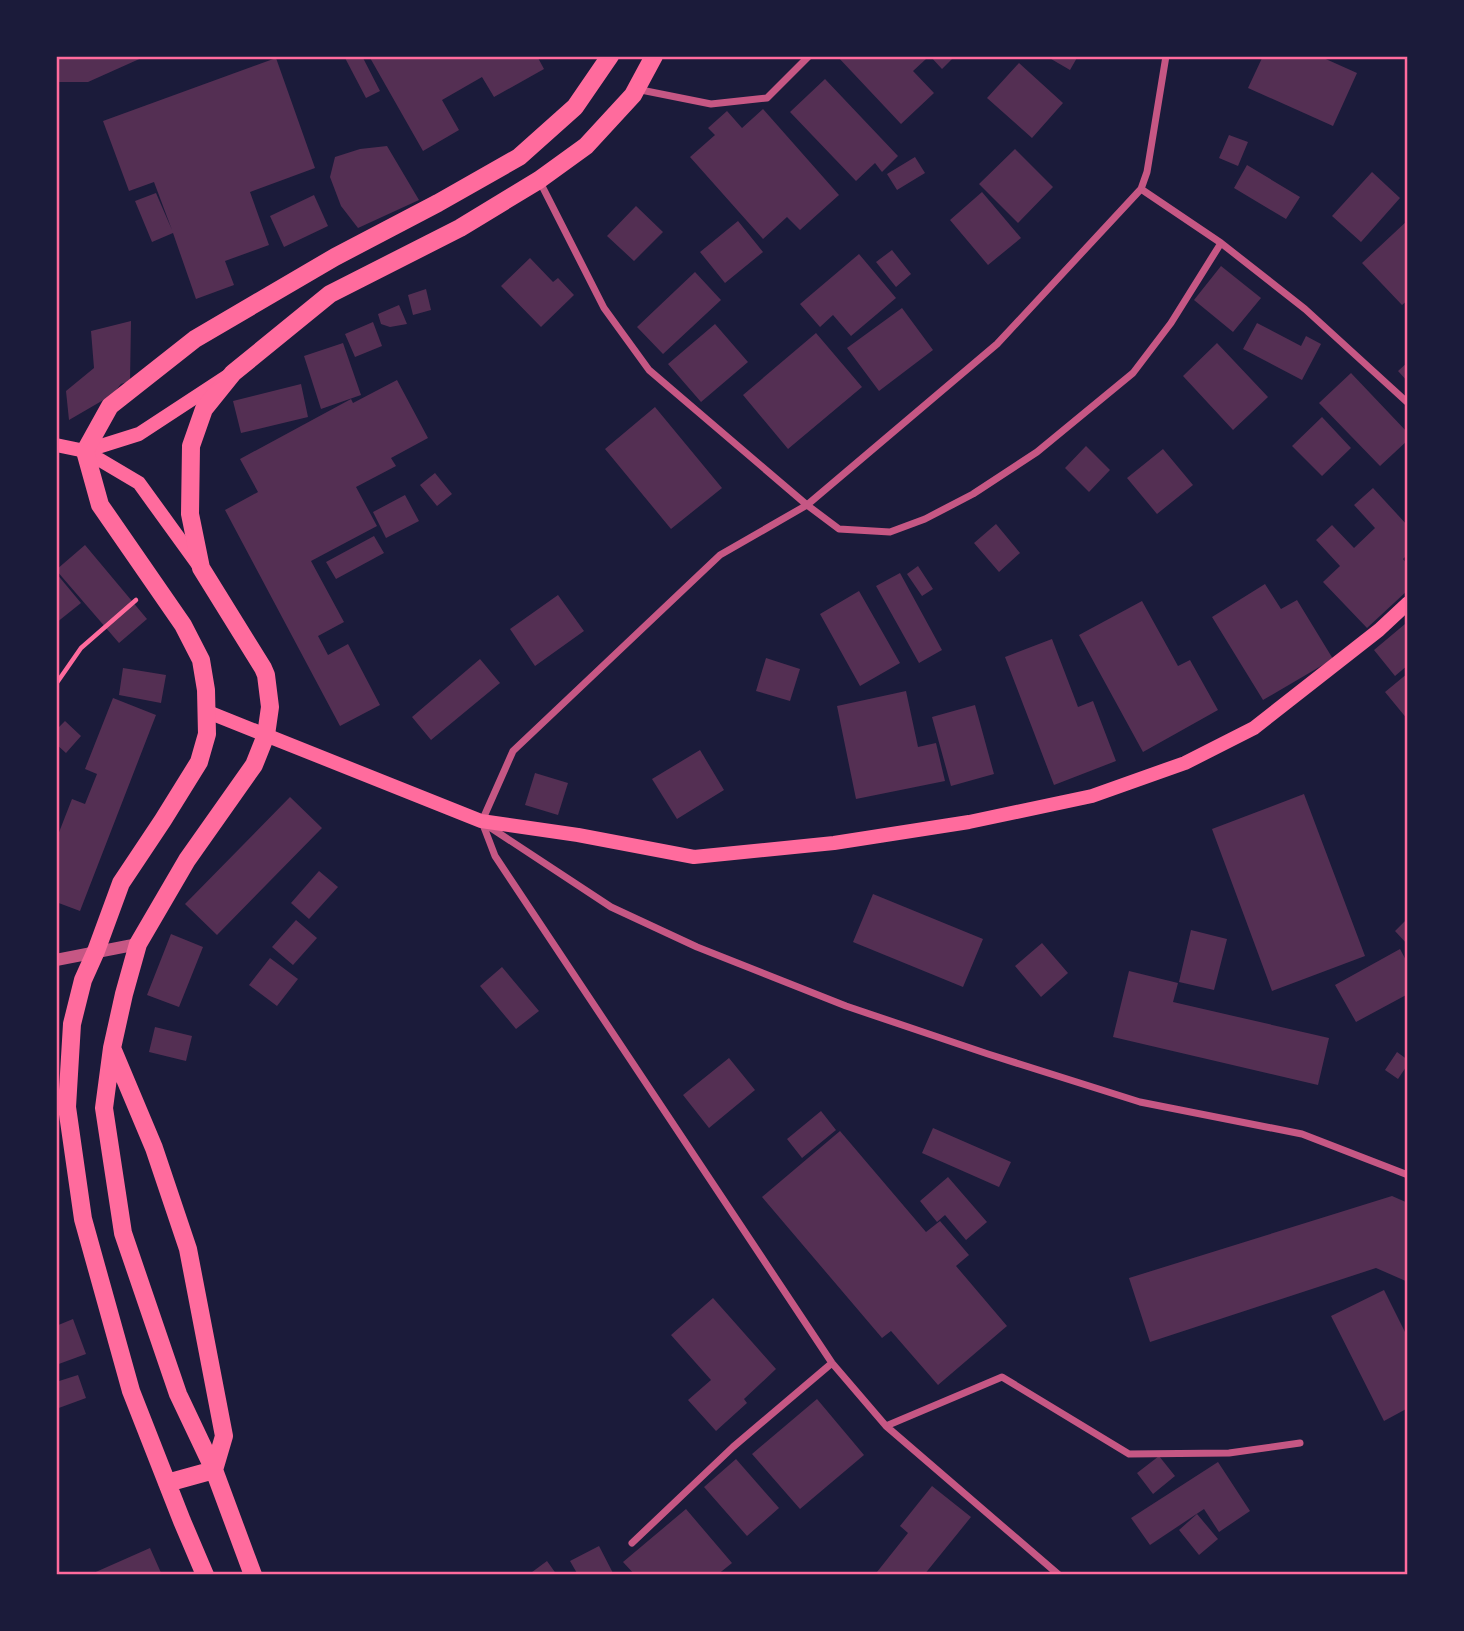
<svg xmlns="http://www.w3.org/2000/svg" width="1464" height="1631" viewBox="0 0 1464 1631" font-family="Quicksand,sans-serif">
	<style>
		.building { fill: #542f53 }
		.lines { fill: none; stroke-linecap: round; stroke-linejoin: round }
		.path { stroke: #ff6b9d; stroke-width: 4.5 }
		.minor { stroke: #c65784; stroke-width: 7 }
		.tertiary { stroke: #c65784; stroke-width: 12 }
		.secondary { stroke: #ff6b9d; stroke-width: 14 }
		.primary { stroke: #ff6b9d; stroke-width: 18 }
		.neatline { fill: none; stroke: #ff6b9d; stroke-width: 2.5 }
	</style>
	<rect width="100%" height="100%" fill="#1b1b3a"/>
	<path class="building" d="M 56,56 L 146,56 L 88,82 L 56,82 Z
		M 344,56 L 362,56 L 380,91 L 366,98 Z
		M 369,56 L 537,56 L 544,69 L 494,97 L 482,77 L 442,100 L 459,130 L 423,151 Z
		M 837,56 L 923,56 L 926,59 L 913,71 L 934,93 L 901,124 Z
		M 930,56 L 955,56 L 942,69 Z
		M 1046,56 L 1078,56 L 1070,70 Z
		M 1263,56 L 1319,56 L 1357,73 L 1333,126 L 1248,88 Z
		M 276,58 L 315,168 L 250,192 L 269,245 L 225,261 L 234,285 L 196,299 L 173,233 L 152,242 L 135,201 L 156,193 L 172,230 L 154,182 L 129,191 L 103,121 Z
		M 1019,63 L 1063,103 L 1032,138 L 987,98 Z
		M 825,79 L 898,156 L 882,172 L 875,163 L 856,181 L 790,112 Z
		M 763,109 L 839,195 L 800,230 L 787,217 L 763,239 L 690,157 L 715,135 L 708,128 L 727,111 L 742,128 Z
		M 1229,135 L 1248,142 L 1238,166 L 1219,158 Z
		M 387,146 L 419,200 L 358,228 L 341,206 L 330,177 L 335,157 L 360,149 Z
		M 1015,149 L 1053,187 L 1018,223 L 979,184 Z
		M 915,157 L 925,173 L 897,190 L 887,174 Z
		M 1247,165 L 1300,197 L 1286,219 L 1234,188 Z
		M 1372,172 L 1400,198 L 1361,242 L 1332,216 Z
		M 982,192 L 1021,238 L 988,265 L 950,220 Z
		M 314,195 L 328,226 L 284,247 L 270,216 Z
		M 636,206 L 663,232 L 634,261 L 607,236 Z
		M 1408,220 L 1408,300 L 1402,305 L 1362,263 Z
		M 738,221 L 763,252 L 725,283 L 700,252 Z
		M 892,250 L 911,274 L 896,287 L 876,262 Z
		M 859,254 L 896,298 L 851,336 L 833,315 L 820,327 L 800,304 Z
		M 530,258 L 553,282 L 558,278 L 574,295 L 541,327 L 501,286 Z
		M 1221,266 L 1261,298 L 1233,332 L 1194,300 Z
		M 695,272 L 721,300 L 663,354 L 637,327 Z
		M 426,289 L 431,310 L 413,315 L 408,295 Z
		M 399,305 L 407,324 L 390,327 L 381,324 L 378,314 Z
		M 902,308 L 933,350 L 879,391 L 847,348 Z
		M 131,321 L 130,381 L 121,384 L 112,395 L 69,420 L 66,391 L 94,368 L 91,331 Z
		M 373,322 L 382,346 L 355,357 L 345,334 Z
		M 1257,323 L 1301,346 L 1306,336 L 1321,344 L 1302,380 L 1243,349 Z
		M 715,324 L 748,362 L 701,402 L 668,364 Z
		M 816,333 L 862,387 L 788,449 L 743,395 Z
		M 343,343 L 361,395 L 321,409 L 304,356 Z
		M 1217,343 L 1268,397 L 1233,430 L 1183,376 Z
		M 1408,362 L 1408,382 L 1398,371 Z
		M 1351,373 L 1408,433 L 1408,440 L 1380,466 L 1319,403 Z
		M 397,380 L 428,438 L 391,458 L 396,466 L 356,487 L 377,526 L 311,561 L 344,622 L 318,636 L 328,655 L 348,644 L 380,705 L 340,726 L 225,510 L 258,492 L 240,459 L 351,399 L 353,403 Z
		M 301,384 L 308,417 L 241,433 L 233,401 Z
		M 655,407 L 722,488 L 671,529 L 605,449 Z
		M 1322,417 L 1351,448 L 1322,476 L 1292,446 Z
		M 1086,446 L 1110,470 L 1089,492 L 1065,468 Z
		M 1163,449 L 1193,485 L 1157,514 L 1127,478 Z
		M 435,473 L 452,494 L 437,506 L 420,485 Z
		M 1373,488 L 1408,526 L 1408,554 L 1403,559 L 1408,565 L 1408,590 L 1367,628 L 1323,582 L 1340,566 L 1316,540 L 1332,525 L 1354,548 L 1375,528 L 1354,505 Z
		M 405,495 L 419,521 L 386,538 L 373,512 Z
		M 996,524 L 1020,553 L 999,572 L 974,543 Z
		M 374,536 L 384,553 L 336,579 L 326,562 Z
		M 85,545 L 147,619 L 119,643 L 56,570 Z
		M 918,566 L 933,589 L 922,596 L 907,574 Z
		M 56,573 L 81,603 L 56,623 Z
		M 900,573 L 942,650 L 919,663 L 876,586 Z
		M 1265,584 L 1281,609 L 1297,600 L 1333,659 L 1263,700 L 1212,617 Z
		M 859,591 L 900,663 L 860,686 L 820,614 Z
		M 558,595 L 584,631 L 535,666 L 510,629 Z
		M 1142,601 L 1178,666 L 1190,660 L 1218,710 L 1143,752 L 1079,635 Z
		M 1405,624 L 1408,628 L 1408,665 L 1395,676 L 1374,650 Z
		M 1052,639 L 1078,707 L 1093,701 L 1116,761 L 1054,785 L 1005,657 Z
		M 766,658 L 800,669 L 790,701 L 756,691 Z
		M 480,659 L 500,683 L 431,740 L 412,717 Z
		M 123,668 L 166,675 L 161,703 L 119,695 Z
		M 1408,673 L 1408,720 L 1385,692 Z
		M 906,691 L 918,747 L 936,743 L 945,781 L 856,799 L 837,706 Z
		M 113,698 L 156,715 L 80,911 L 56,902 L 56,840 L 72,799 L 85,804 L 97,774 L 85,769 Z
		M 975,705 L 994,774 L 951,786 L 932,717 Z
		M 65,721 L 81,736 L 66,753 L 56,744 L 56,730 Z
		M 700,750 L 724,790 L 677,819 L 652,779 Z
		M 535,773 L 568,783 L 558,815 L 525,805 Z
		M 1304,794 L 1365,956 L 1272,991 L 1212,829 Z
		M 290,797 L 322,828 L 217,935 L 185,904 Z
		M 319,871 L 338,887 L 309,919 L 291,903 Z
		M 873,894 L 983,939 L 963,987 L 853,942 Z
		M 1408,918 L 1408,945 L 1395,931 Z
		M 296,920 L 317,938 L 293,965 L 272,947 Z
		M 1191,930 L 1227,939 L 1214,990 L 1179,982 Z
		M 171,934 L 203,947 L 179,1007 L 147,995 Z
		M 1042,943 L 1068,973 L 1041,997 L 1015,966 Z
		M 1400,949 L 1408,964 L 1408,994 L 1356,1022 L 1335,985 Z
		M 270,958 L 298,979 L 277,1006 L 249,985 Z
		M 502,967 L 539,1011 L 516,1029 L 480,986 Z
		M 1129,971 L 1178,983 L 1173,1002 L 1329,1038 L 1318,1085 L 1113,1037 Z
		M 155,1027 L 192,1036 L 186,1061 L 149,1052 Z
		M 1397,1052 L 1408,1060 L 1408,1064 L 1398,1079 L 1385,1070 Z
		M 729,1058 L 755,1090 L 709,1128 L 683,1095 Z
		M 821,1111 L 836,1130 L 802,1158 L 787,1139 Z
		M 933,1128 L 1011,1162 L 999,1187 L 922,1153 Z
		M 840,1131 L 926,1232 L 940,1221 L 969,1255 L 956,1266 L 1007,1326 L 938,1385 L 891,1331 L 882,1338 L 762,1197 Z
		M 948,1177 L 987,1222 L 966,1240 L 945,1215 L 937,1222 L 920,1201 Z
		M 1392,1196 L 1408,1203 L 1408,1282 L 1376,1268 L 1150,1342 L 1129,1278 Z
		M 1384,1290 L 1408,1338 L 1408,1408 L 1384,1421 L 1331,1316 Z
		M 713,1298 L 776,1369 L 744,1399 L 747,1403 L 716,1431 L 688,1400 L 711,1380 L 671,1335 Z
		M 73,1319 L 86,1354 L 56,1365 L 56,1326 Z
		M 78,1375 L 86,1398 L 56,1409 L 56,1382 Z
		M 817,1399 L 864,1455 L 800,1509 L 752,1454 Z
		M 1159,1456 L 1175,1476 L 1153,1494 L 1137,1473 Z
		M 736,1459 L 779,1508 L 747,1536 L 704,1487 Z
		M 1218,1462 L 1250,1511 L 1219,1532 L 1204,1509 L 1150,1545 L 1131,1518 Z
		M 932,1486 L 971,1517 L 924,1575 L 881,1575 L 877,1572 L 908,1533 L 900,1526 Z
		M 686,1509 L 732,1563 L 717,1575 L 635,1575 L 623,1562 Z
		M 1197,1514 L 1218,1539 L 1199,1555 L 1179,1530 Z
		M 599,1546 L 614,1575 L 578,1575 L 570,1561 Z
		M 150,1548 L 162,1575 L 89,1575 Z
		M 547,1561 L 557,1575 L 528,1575 Z"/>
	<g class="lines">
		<path class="path" d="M 56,684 L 81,648 L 136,600"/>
		<path class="minor" d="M 636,89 L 711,104 L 767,98 L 809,56
			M 539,180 L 604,308 L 649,370 L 807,505 L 839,529 L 890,532 L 925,519 L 973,494 L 1037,452 L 1133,373 L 1171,323 L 1221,243
			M 1141,189 L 1221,243 L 1305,309 L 1408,403
			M 482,821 L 513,751 L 720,555 L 807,505 L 997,344 L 1141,189 L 1147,172 L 1166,56
			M 482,822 L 495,856 L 832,1363 L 886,1426 L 1059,1575
			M 488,826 L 611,907 L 697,947 L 846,1006 L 988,1054 L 1140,1102 L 1302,1134 L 1408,1175
			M 886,1426 L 1002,1377 L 1129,1454 L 1229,1453 L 1300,1443
			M 632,1543 L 733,1447 L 832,1363"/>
		<path class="tertiary" d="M 56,960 L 138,944"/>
		<path class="secondary" d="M 56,445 L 85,451 L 139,483 L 199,566
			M 85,451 L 139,434 L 226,377
			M 208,712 L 481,821 L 578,835 L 694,857 L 834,843 L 969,822 L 1092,796 L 1185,763 L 1254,728 L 1379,630 L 1408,603"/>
		<path class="primary" d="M 112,1048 L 154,1148 L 188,1249 L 224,1436 L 214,1470 L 167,1483
			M 205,1575 L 182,1521 L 131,1391 L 83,1219 L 67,1107 L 72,1024 L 83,980 L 96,951 L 121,883 L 163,820 L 199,762 L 207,734 L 206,690 L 201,660 L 183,625 L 100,505 L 85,451 L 110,406 L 195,339 L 335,257 L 438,203 L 519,157 L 575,107 L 610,56
			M 253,1575 L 214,1470 L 178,1394 L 123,1233 L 104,1108 L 112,1048 L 124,994 L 138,944 L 187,860 L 254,765 L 266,735 L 270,707 L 266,675 L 263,668 L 201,568 L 190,514 L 191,446 L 204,409 L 233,373 L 330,294 L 460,228 L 539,180 L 586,146 L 633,95 L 654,56"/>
	</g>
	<rect width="1464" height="1631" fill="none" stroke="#1b1b3a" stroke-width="116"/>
	<rect x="58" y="58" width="1348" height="1515" class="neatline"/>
</svg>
